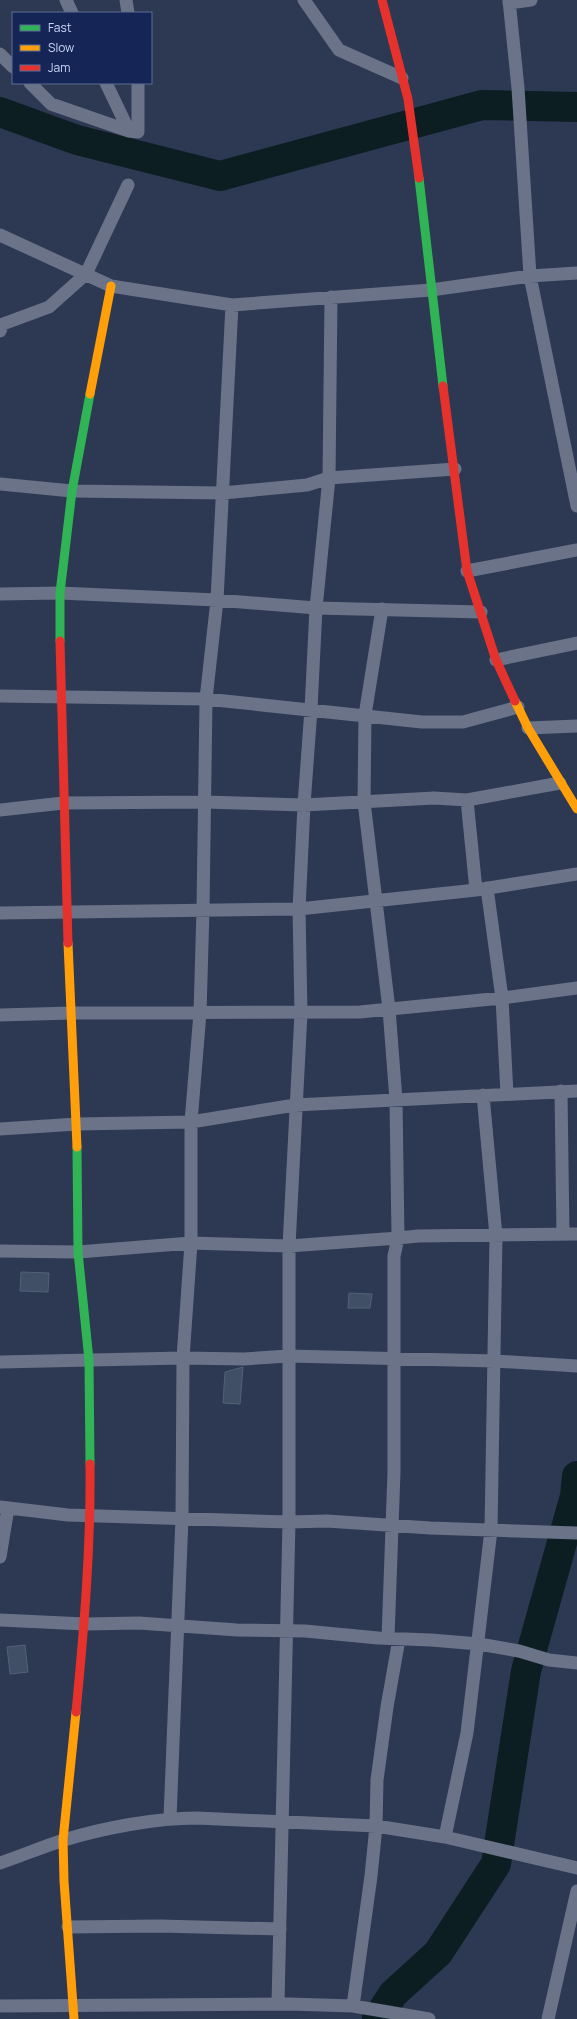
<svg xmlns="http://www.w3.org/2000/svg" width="577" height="2019" viewBox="0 0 577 2019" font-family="Manrope,sans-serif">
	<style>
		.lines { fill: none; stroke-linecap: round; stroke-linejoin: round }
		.river { stroke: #0d1e22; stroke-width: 30 }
		.building { fill: #404f65; stroke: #526176 }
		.street { stroke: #6a7388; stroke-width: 13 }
		.fast { stroke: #30b455; stroke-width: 9 }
		.slow { stroke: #ff9f0a; stroke-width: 9 }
		.jam { stroke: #e5322d; stroke-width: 9 }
	</style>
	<rect width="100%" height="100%" fill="#2d3853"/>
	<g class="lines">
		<path class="river" d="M 0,112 L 77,140 L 220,176 L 482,105 L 577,107
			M 377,2019 L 393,1994 L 438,1953 L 496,1864 L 526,1671 L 575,1496 L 577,1476"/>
	</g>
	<path class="building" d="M 21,1272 L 49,1273 L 48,1292 L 20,1291 Z
		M 349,1293 L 372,1294 L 370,1308 L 348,1308 Z
		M 243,1367 L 240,1404 L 223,1403 L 225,1372 Z
		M 25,1645 L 28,1672 L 10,1674 L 7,1647 Z"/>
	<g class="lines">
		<path class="street" d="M 66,0 L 72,13
			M 126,0 L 128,13
			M 304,0 L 339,50 L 402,78
			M 509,0 L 518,88 L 530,276 L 577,506
			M 509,3 L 531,0
			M 0,54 L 13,67
			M 30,83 L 51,104 L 129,131 L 106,83
			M 129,131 L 138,132 L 138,83
			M 0,235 L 111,286 L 232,305 L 431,290 L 530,276 L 577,273
			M 0,331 L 3,324 L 49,307 L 86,274 L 128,185
			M 0,484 L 72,491 L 223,493 L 307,485 L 329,478 L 455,469
			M 467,571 L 577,550
			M 0,594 L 60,593 L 217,600 L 316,608 L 481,612
			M 496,660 L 577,643
			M 0,696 L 206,699 L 422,722 L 463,722 L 518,707
			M 528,728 L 577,726
			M 467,800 L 476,890
			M 0,810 L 63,803 L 204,802 L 304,805 L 434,798 L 467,800 L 560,783
			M 487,888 L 502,998 L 507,1094
			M 0,913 L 299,909 L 476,890 L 577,874
			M 0,1015 L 72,1013 L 360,1012 L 502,998 L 577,988
			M 561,1091 L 563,1234
			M 0,1129 L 77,1124 L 191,1122 L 295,1105 L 577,1091
			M 0,1251 L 78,1252 L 191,1243 L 289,1246 L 398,1238 L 396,1100 L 389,1009 L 364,802 L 365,715 L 382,609
			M 0,1362 L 183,1358 L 244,1359 L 288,1356 L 495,1361 L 577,1366
			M 0,1507 L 68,1515 L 289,1522 L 327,1521 L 430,1528 L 577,1533
			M 0,1557 L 8,1508
			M 0,1620 L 85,1624 L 139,1623 L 237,1630 L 305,1631 L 378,1638 L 431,1640 L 479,1644 L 519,1651 L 549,1660 L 577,1663
			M 388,1638 L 394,1472 L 394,1256 L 398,1238 L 418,1236 L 577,1234
			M 170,1818 L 182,1518 L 183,1358 L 191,1243 L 191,1122 L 200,1013 L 203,910 L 206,699 L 217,600 L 232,305
			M 445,1837 L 467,1733 L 491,1530 L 496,1236 L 483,1095
			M 0,1863 C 21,1856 42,1847 64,1840 C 103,1828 156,1818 197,1818 L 376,1826 L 445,1837 L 577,1868
			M 68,1927 L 160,1926 L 280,1929
			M 278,2004 L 289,1522 L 289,1246 L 301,1013 L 299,909 L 304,805 L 311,709 L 316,608 L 329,478 L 331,297
			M 0,2006 L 289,2004 L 353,2006 L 429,2019
			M 353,2006 L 371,1876 L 376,1826 L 377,1780 L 387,1707 L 399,1639
			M 548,2019 L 577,1891"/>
		<path class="fast" d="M 419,178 L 443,386
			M 60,641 L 60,593 L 72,491 L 90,394
			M 77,1147 L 78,1252 L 89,1360 L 90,1464"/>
		<path class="slow" d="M 90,394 L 111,286
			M 515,701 L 528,728 L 577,809
			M 68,943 L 77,1147
			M 74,2019 L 64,1881 L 63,1840 L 76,1712"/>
		<path class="jam" d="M 382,0 L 408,99 L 419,178
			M 443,386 L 467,571 L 496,660 L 515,701
			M 60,641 L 68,943
			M 76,1712 C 84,1629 91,1547 90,1464"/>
	</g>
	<rect x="12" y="12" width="140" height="72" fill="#152656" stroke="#5d6c96"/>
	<rect x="20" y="25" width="20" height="6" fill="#30b455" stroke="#5d6c96"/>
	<text x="48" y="32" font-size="12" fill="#c8d6f5">Fast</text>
	<rect x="20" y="45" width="20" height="6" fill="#ff9f0a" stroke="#5d6c96"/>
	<text x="48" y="52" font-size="12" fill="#c8d6f5">Slow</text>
	<rect x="20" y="65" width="20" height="6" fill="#e5322d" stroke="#5d6c96"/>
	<text x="48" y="72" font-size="12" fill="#c8d6f5">Jam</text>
</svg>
